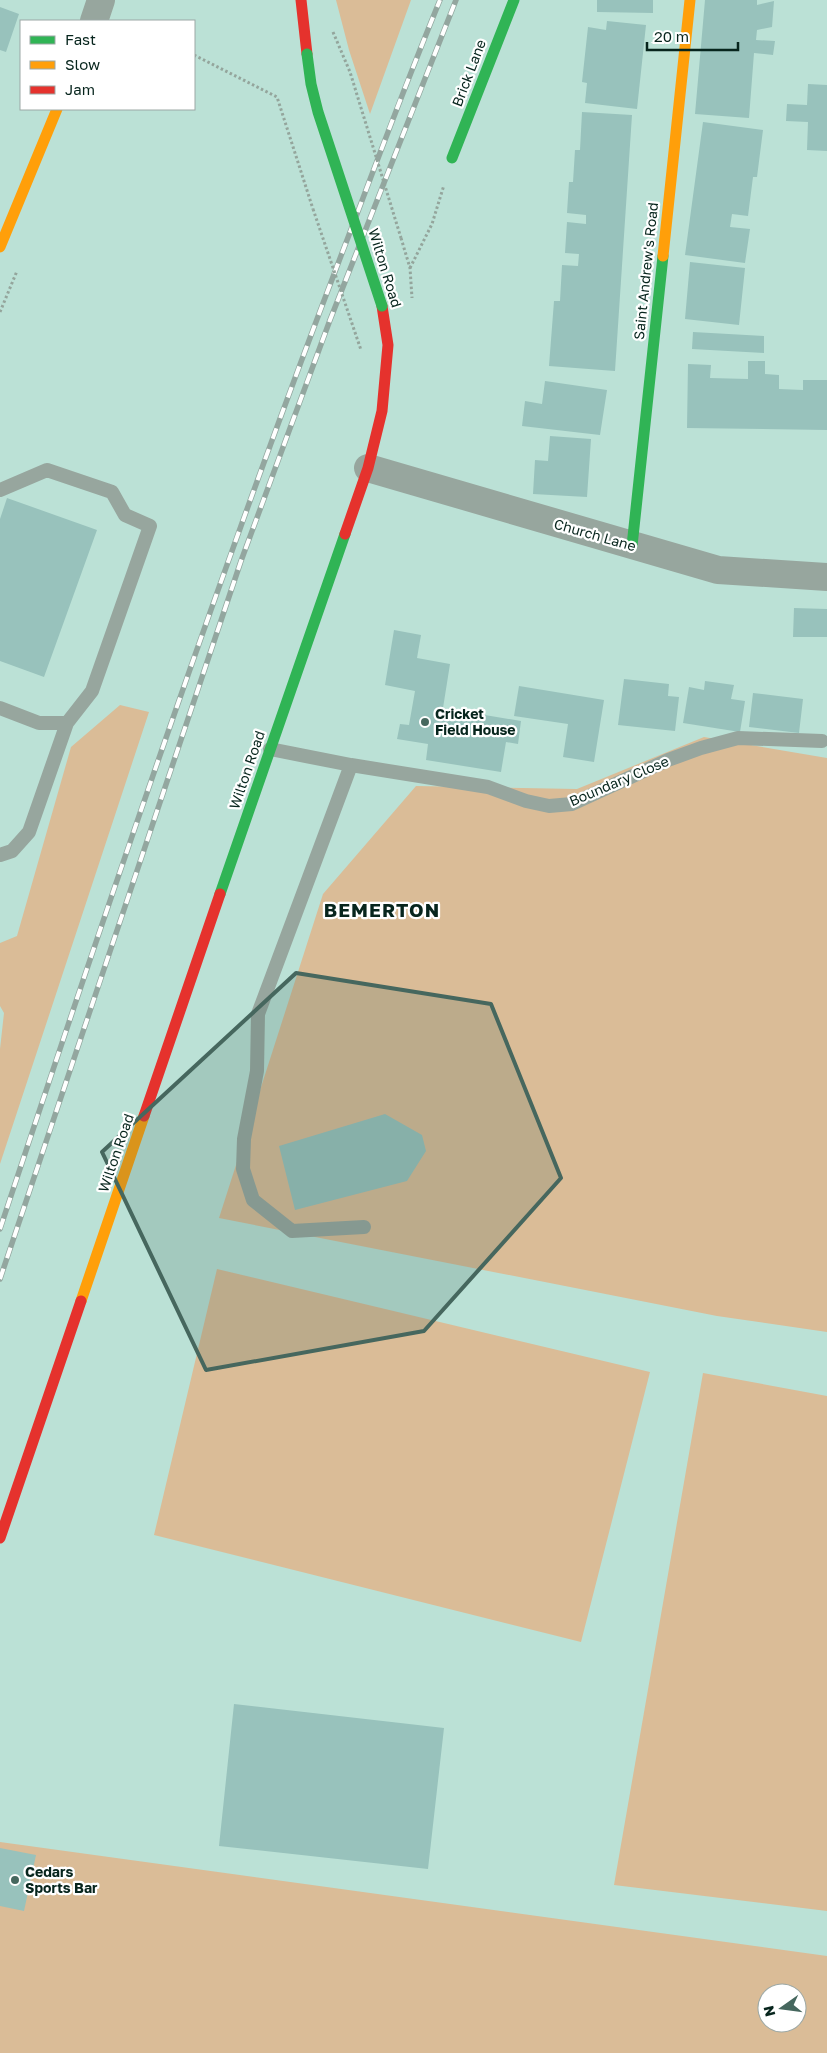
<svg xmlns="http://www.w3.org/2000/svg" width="827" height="2053" viewBox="0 0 827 2053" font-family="'Golos Text',sans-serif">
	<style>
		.green { fill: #dabc97; fill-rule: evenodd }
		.building { fill: #98c2bc }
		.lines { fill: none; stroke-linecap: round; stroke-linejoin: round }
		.path { stroke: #94a59c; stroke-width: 3; stroke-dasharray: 2.5 2.5; stroke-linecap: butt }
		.lane { stroke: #97a69e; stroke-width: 14 }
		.street { stroke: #97a69e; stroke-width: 28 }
		.fast { stroke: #30b455; stroke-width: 11 }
		.slow { stroke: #ff9f0a; stroke-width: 11 }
		.jam { stroke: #e5322d; stroke-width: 11 }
		.rail-casing { stroke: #93a69f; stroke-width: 5.5 }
		.rail { stroke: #fff; stroke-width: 4; stroke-dasharray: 11; stroke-linecap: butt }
		.path-bridge { stroke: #94a59c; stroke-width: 3; stroke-dasharray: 2.5 2.5; stroke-linecap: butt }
		.fast-bridge { stroke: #30b455; stroke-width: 11 }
		.marked { fill: #46675e; fill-opacity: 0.2; stroke: #46675e; stroke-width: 4; stroke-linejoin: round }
		.poi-dot { fill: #46675e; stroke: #fff; stroke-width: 2 }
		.labels { text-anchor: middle; stroke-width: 4.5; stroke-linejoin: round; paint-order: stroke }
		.street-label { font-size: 14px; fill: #07251d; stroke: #fff }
		.poi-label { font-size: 14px; font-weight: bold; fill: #07251d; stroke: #fff; text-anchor: start }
		.district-label { font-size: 19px; font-weight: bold; letter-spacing: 1px; fill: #07251d; stroke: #fff }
	</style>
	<rect width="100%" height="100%" fill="#bbe1d6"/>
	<path class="green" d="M 336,0 L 411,0 L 370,114 L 349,50 Z
		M 120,705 L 149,712 L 0,1164 L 0,1049 L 4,1013 L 0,1006 L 0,943 L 17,936 L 71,747 Z
		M 704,737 L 827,758 L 827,1332 L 717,1316 L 219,1218 L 323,894 L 416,786 L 577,789 Z
		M 217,1269 L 650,1372 L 581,1642 L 154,1535 Z
		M 703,1373 L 827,1396 L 827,1911 L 614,1885 Z
		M 0,1842 L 827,1956 L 827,2053 L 0,2053 ZM 767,1993 L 797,1993 L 797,2023 L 767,2023 Z"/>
	<path class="building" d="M 597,0 L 653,0 L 653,13 L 597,12 Z
		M 705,0 L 757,0 L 757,5 L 774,1 L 772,27 L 757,30 L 756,40 L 775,41 L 773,55 L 754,53 L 749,118 L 695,114 Z
		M 0,7 L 19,14 L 6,52 L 0,50 Z
		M 607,21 L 646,25 L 637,109 L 585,103 L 587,83 L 582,82 L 588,27 L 606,30 Z
		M 808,84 L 827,85 L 827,151 L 807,150 L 808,122 L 786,121 L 787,104 L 807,105 Z
		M 582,112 L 632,115 L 615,371 L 549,366 L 554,301 L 560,301 L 562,265 L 578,266 L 579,254 L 565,253 L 567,222 L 586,224 L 586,215 L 567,213 L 569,182 L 573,182 L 575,150 L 580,150 Z
		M 703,122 L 763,130 L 757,177 L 753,177 L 748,216 L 732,214 L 730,227 L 750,229 L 745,263 L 685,255 Z
		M 690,262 L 745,268 L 739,325 L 685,319 Z
		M 693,332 L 764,336 L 764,353 L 692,349 Z
		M 748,361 L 765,361 L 765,374 L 779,375 L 779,389 L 803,390 L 803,380 L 827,380 L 827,430 L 687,428 L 688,364 L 711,365 L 710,378 L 748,379 Z
		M 545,381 L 607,390 L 600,435 L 522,426 L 525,401 L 542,404 Z
		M 550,436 L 591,439 L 587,497 L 533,494 L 535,460 L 548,461 Z
		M 7,498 L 97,530 L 44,677 L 0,661 L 0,519 Z
		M 794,608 L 827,609 L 827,637 L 793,637 Z
		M 394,630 L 421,635 L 417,658 L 450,664 L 443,708 L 521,721 L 518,744 L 506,742 L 501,772 L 426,760 L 428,744 L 397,739 L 400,724 L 409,725 L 415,691 L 385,685 Z
		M 624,679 L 669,684 L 668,696 L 679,697 L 675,731 L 618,725 Z
		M 705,681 L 734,685 L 731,699 L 745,701 L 740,732 L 683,723 L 689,687 L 704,690 Z
		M 519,686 L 604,700 L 594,762 L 563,757 L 568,724 L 514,716 Z
		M 753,693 L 803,699 L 799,733 L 749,727 Z
		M 385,1114 L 422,1135 L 426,1151 L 407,1181 L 295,1210 L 279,1146 Z
		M 234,1704 L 444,1728 L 428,1869 L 219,1846 Z
		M 0,1848 L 36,1855 L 24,1911 L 0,1906 Z"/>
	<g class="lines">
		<path class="path" d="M 194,55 L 277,97 L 313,209
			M 401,238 L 410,268 L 412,298
			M 410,268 L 432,224 L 444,185
			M 0,312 L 17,271"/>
		<path class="lane" d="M 0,490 L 47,470 L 112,492 L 125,515 L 150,526 L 92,691 L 67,723 L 29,832 L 12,851 L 0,855
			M 0,708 L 39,723 L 67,723
			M 270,749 L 351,765 L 488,787 L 526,801 L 549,806 L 572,804 L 668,760 L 701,748 L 738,738 L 822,741
			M 351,765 L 258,1014 L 257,1071 L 244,1139 L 243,1169 L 253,1200 L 292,1231 L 364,1227"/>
		<path class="street" d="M 94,21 L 101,0
			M 368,468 L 718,570 L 827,577"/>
		<path class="fast" d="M 452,158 L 514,0
			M 632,546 L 663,256
			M 220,894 L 345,534"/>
		<path class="slow" d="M 0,247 L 57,109
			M 663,256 L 690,0
			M 81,1301 L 144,1116"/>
		<path class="jam" d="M 301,0 L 307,54
			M 345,534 L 368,468 L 382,411 L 388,345 L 382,306
			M 144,1116 L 220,894
			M 0,1538 L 81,1301"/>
		<g class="rail-casing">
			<path id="rail" d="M 0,1229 C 113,888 228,549 357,214 C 384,142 411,71 440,0
				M 0,1279 L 241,561 L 330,320 L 456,0"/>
		</g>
		<use href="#rail" class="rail"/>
		<path class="path-bridge" d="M 333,32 L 350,72 L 401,238
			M 313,209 L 361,350"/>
		<path class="fast-bridge" d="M 307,54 L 311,84 L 318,112 L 382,306"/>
	</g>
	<path class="marked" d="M 296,973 L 491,1004 L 561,1178 L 424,1331 L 206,1370 L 102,1152 Z"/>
	<g class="poi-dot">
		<circle cx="425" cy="722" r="5"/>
		<circle cx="15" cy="1880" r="5"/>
	</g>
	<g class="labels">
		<g class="street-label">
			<text transform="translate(469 73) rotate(-69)" y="5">Brick Lane</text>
			<text transform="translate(385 268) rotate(73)" y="5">Wilton Road</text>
			<text transform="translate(646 271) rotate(-84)" y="5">Saint Andrew's Road</text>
			<text transform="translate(595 535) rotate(16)" y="5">Church Lane</text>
			<text transform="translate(247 770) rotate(-71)" y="5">Wilton Road</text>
			<text transform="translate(619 781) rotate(-23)" y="5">Boundary Close</text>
			<text transform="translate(116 1153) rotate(-71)" y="5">Wilton Road</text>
		</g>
		<g class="poi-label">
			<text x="435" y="719">Cricket<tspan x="435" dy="16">Field House</tspan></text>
			<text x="25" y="1877">Cedars<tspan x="25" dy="16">Sports Bar</tspan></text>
		</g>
		<g class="district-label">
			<text x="382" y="917">BEMERTON</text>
		</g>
	</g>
	<rect x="20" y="20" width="175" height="90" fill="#ffffff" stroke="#9ca8a5"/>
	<rect x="30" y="36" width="25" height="8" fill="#30b455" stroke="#9ca8a5"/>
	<text x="65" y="45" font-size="15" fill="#07251d">Fast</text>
	<rect x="30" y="61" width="25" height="8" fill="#ff9f0a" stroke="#9ca8a5"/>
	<text x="65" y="70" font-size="15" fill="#07251d">Slow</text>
	<rect x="30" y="86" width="25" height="8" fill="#e5322d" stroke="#9ca8a5"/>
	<text x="65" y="95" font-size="15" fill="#07251d">Jam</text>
	<g transform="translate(782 2008) rotate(256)"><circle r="24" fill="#ffffff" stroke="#9ca8a5"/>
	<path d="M0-4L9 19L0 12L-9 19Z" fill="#46675e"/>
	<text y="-8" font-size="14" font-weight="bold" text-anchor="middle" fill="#07251d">N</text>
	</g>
	<path d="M647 42v8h91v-8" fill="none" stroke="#07251d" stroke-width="2.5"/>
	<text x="654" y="42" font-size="15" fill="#07251d" stroke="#ffffff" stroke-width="4" paint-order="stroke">20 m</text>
</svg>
